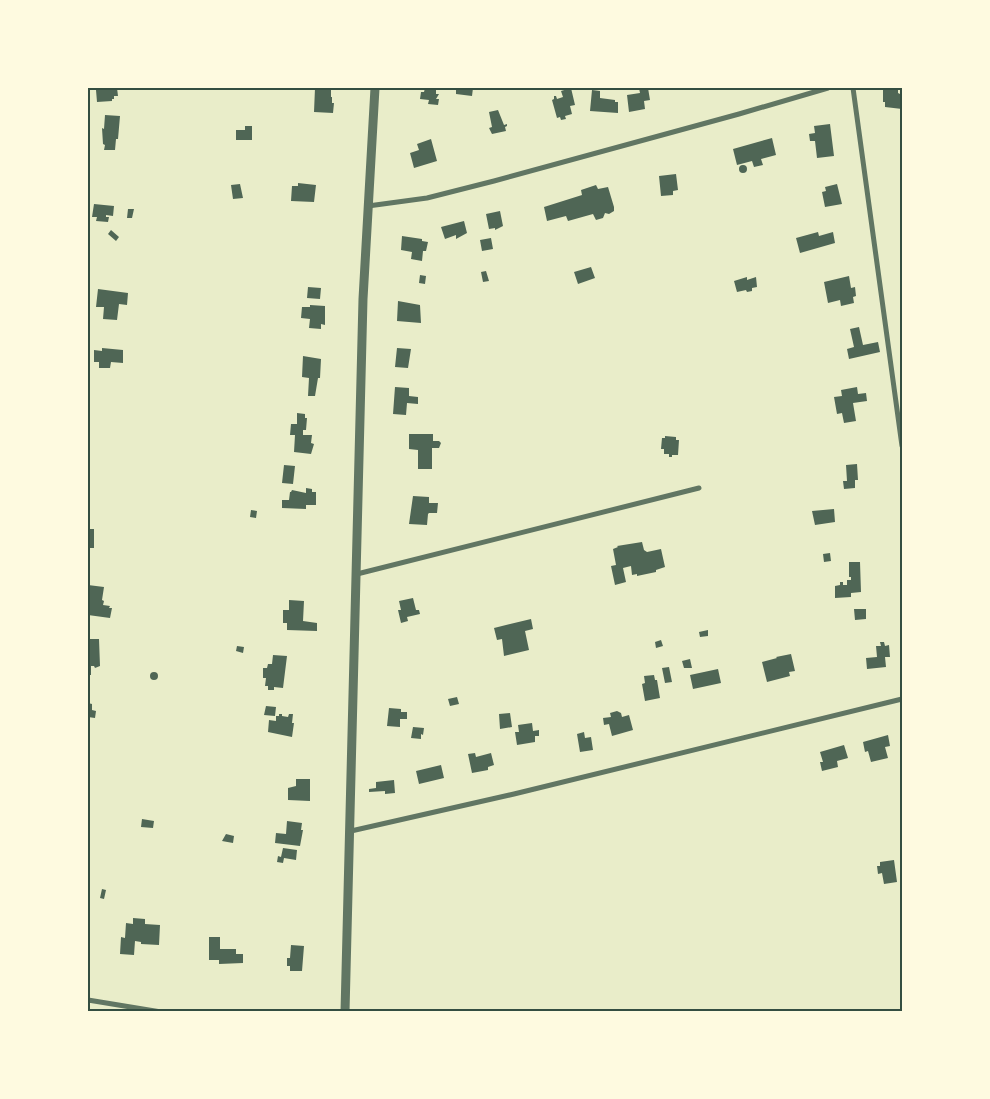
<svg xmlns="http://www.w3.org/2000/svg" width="990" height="1099" viewBox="0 0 990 1099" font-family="'Archivo Narrow',sans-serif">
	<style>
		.building { fill: #4f6655 }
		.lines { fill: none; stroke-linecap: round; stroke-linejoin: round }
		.minor { stroke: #617663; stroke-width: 5 }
		.tertiary { stroke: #617663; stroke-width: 9 }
		.neatline { fill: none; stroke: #344e41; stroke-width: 2 }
	</style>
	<rect width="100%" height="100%" fill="#e9edc9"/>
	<path class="building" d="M 98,88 L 117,88 L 118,96 L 114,96 L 114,99 L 112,99 L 112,101 L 97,102 L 96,90 L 98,90 Z
		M 315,88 L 331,89 L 331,97 L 332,97 L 332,103 L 334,103 L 333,113 L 314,112 Z
		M 425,88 L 436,89 L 436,94 L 439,94 L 436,99 L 439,99 L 438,105 L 428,104 L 429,100 L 420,99 L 421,92 L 424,92 Z
		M 456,88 L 473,88 L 472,96 L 456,94 Z
		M 571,88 L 575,105 L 570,106 L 572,114 L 565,116 L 566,119 L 561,120 L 560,117 L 557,118 L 552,100 L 554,99 L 554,96 L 556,96 L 557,99 L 563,97 L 561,91 Z
		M 639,88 L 648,88 L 650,100 L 644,101 L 645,109 L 629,112 L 627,95 L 640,93 Z
		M 883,88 L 898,88 L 898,93 L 902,95 L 902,109 L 885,107 L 885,102 L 883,102 Z
		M 592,90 L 600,91 L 600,98 L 615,100 L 615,102 L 618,102 L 618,113 L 590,111 Z
		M 498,110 L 504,125 L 507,124 L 507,126 L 505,127 L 506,131 L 492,134 L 489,128 L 492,127 L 489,112 Z
		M 105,115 L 120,116 L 118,139 L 116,139 L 115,150 L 104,150 L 105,145 L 103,144 L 102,128 L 104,129 Z
		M 830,124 L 834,156 L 817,158 L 815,141 L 810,141 L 809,134 L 815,133 L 814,126 Z
		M 245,126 L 252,126 L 252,140 L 236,140 L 236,130 L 245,130 Z
		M 772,138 L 776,155 L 761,159 L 763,165 L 754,167 L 752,161 L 737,165 L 733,149 Z
		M 431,139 L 437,161 L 414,168 L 410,153 L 419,150 L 417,144 Z
		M739 169a4 4 0 1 1 8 0a4 4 0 1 1-8 0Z
		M 676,174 L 678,190 L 673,191 L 673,195 L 661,196 L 659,176 Z
		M 298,183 L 316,185 L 314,202 L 291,201 L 292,186 L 298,186 Z
		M 240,184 L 243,198 L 233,199 L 231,185 Z
		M 837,184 L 842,204 L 825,207 L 822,192 L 826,191 L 825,187 Z
		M 596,185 L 598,189 L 608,187 L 614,207 L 614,211 L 609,214 L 605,213 L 603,218 L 596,220 L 593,214 L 568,221 L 566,216 L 547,221 L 544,207 L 582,195 L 581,190 Z
		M 94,204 L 114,206 L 113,216 L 106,215 L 106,217 L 109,217 L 108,222 L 96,221 L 97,217 L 92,217 Z
		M 128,209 L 134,209 L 132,218 L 127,218 Z
		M 500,211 L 503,226 L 495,230 L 495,228 L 489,229 L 486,214 Z
		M 464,221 L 467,233 L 456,239 L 456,235 L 445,239 L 441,227 Z
		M 111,230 L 119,237 L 116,241 L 108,234 Z
		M 818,232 L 819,236 L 833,232 L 835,243 L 800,253 L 796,238 Z
		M 402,236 L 422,239 L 422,241 L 428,242 L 426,251 L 423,251 L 422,261 L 411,259 L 412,252 L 401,250 Z
		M 491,238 L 493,249 L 482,251 L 480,240 Z
		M 591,267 L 595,278 L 578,284 L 574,272 Z
		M 486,271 L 489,281 L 483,282 L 481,272 Z
		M 420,275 L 426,276 L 425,284 L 419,283 Z
		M 849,276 L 851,288 L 855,287 L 856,296 L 853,297 L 854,303 L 841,306 L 840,300 L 828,303 L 824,282 Z
		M 747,277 L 747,280 L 756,277 L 757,287 L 752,288 L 752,291 L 747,292 L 746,290 L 737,292 L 734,281 Z
		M 308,287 L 321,288 L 320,299 L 307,298 Z
		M 98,289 L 128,293 L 127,305 L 119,304 L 117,320 L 103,319 L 104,307 L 96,307 Z
		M 398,301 L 420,305 L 421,323 L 397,321 Z
		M 310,305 L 325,306 L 325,325 L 321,324 L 321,329 L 309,328 L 310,319 L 301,318 L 302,307 L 310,307 Z
		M 859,327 L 863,345 L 878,342 L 880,352 L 849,359 L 847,349 L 854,347 L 850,329 Z
		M 102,348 L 123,350 L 123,363 L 111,362 L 110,368 L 99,368 L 99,362 L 94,362 L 94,350 L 102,351 Z
		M 397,348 L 411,349 L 408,368 L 395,367 Z
		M 303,356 L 321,359 L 320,378 L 318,378 L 315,396 L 308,396 L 309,378 L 302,377 Z
		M 395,387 L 409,388 L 409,396 L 418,397 L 418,404 L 407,403 L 406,415 L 393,414 Z
		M 857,387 L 858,394 L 866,393 L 867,401 L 853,403 L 856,421 L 844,423 L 842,413 L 837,414 L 834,397 L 842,396 L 841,390 Z
		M 297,413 L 305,414 L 305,418 L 307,418 L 306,430 L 303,430 L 303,435 L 312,435 L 311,443 L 314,444 L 311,454 L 294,452 L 295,435 L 290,435 L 291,424 L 297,424 Z
		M 409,434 L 433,434 L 433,441 L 439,441 L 441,443 L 439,448 L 432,448 L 432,469 L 418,469 L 418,450 L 409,449 Z
		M 665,436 L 676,437 L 676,440 L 679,440 L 678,455 L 672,455 L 672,457 L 669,457 L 669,454 L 664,454 L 664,449 L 661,449 L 662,438 L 665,438 Z
		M 857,464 L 858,480 L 855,480 L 855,488 L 844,489 L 843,481 L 847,481 L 846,465 Z
		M 284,465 L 295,466 L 293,484 L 282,483 Z
		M 306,488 L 312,489 L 312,492 L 316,492 L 316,505 L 306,505 L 306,509 L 282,508 L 282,500 L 289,500 L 290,492 L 291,492 L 292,490 L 306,493 Z
		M 413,496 L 429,497 L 429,503 L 438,503 L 437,513 L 429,513 L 428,514 L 427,525 L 409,524 Z
		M 834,509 L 835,522 L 815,525 L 812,511 Z
		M 251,510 L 257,511 L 256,518 L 250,517 Z
		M 88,529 L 94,529 L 94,548 L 88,548 Z
		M 642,542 L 644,550 L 647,552 L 661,549 L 665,567 L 656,570 L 656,572 L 637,576 L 637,574 L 632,575 L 631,566 L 623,568 L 626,582 L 615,585 L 611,566 L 616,565 L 613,549 L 618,547 L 617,546 Z
		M 830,553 L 831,561 L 824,562 L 823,554 Z
		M 849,562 L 860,562 L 861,592 L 851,593 L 851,597 L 835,598 L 835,586 L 840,585 L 840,582 L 843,582 L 843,585 L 847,585 L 847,580 L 851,580 L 851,577 L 849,577 Z
		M 88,585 L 104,587 L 102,600 L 104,601 L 103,605 L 110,606 L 109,608 L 112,608 L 110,618 L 88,615 Z
		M 413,598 L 416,610 L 419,610 L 420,614 L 407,617 L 408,621 L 401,623 L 398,610 L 401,610 L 399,601 Z
		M 289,600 L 304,601 L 303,621 L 317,623 L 317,631 L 287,630 L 287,623 L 283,623 L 283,610 L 289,610 Z
		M 854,609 L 866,609 L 866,619 L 855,620 Z
		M 531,619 L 533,629 L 525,631 L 529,650 L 504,656 L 502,639 L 497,640 L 494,628 Z
		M 708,630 L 708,636 L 700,637 L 699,632 Z
		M 88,639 L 99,639 L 100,666 L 95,668 L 94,666 L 91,666 L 91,675 L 88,675 Z
		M 661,640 L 663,646 L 656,648 L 655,642 Z
		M 880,642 L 884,642 L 885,646 L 889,645 L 890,657 L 885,657 L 886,667 L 867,669 L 866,658 L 877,657 L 876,646 L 881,646 Z
		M 237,646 L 244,647 L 243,653 L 236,651 Z
		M 791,654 L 795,671 L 789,672 L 790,676 L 767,682 L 762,662 L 777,658 L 776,657 Z
		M 273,655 L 287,656 L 283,688 L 274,687 L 274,690 L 268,690 L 268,686 L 265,686 L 266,678 L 263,678 L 263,668 L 267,668 L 268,664 L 272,664 Z
		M 690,659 L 692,668 L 684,668 L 682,661 Z
		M 669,667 L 672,682 L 665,683 L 662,668 Z
		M 718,669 L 721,683 L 693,689 L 690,675 Z
		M150 676a4 4 0 1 1 8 0a4 4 0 1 1-8 0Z
		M 654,675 L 655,680 L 657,680 L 660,698 L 645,701 L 642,684 L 645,683 L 644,676 Z
		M 457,697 L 459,704 L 450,706 L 448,699 Z
		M 88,703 L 92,704 L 92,710 L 96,711 L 95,718 L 88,717 Z
		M 266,706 L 276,707 L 275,716 L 264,715 Z
		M 389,708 L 401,709 L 401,712 L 407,712 L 407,719 L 400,719 L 400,727 L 387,726 Z
		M 617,711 L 621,713 L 622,717 L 629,715 L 633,730 L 612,736 L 609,724 L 604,725 L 603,718 L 611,717 L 610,713 Z
		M 510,713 L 512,727 L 500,729 L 499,714 Z
		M 279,714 L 282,714 L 282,716 L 288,717 L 289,714 L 293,714 L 292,723 L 294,723 L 292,737 L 268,732 L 269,720 L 276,721 L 276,716 L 279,716 Z
		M 532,723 L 533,731 L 539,730 L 539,736 L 535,736 L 535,742 L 517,745 L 515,732 L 519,732 L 518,725 Z
		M 413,727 L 424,728 L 423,735 L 421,734 L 421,739 L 411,738 Z
		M 584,732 L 585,738 L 591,737 L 593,750 L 580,752 L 577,734 Z
		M 888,735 L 890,746 L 885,747 L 888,758 L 871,762 L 868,751 L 865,752 L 863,742 Z
		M 844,745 L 848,758 L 837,761 L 838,767 L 822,771 L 820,762 L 823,762 L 820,752 Z
		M 475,753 L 476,757 L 491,753 L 494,765 L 488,767 L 488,770 L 472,773 L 468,754 Z
		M 441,765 L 444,778 L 419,784 L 416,771 Z
		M 296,779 L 310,779 L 310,801 L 288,800 L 288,788 L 296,786 Z
		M 394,780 L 395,793 L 385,794 L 385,791 L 369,792 L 369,789 L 376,788 L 376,782 Z
		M 142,819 L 154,821 L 153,828 L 141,827 Z
		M 287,821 L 302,823 L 301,830 L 303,830 L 300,846 L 275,843 L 276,833 L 286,834 Z
		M 226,834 L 234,836 L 233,843 L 222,841 Z
		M 283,848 L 297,850 L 296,860 L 284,858 L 283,863 L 277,862 L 278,856 L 281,857 Z
		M 894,860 L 897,882 L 884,884 L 882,873 L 878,874 L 877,866 L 880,866 L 880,862 Z
		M 102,889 L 106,890 L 104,899 L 100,898 Z
		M 133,918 L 145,919 L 145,924 L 160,925 L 159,945 L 141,944 L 141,942 L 135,941 L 134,955 L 120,954 L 121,937 L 125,938 L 126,923 L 133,924 Z
		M 209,937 L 220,937 L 220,949 L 236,949 L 236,954 L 243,954 L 243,963 L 219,964 L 219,960 L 209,960 Z
		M 291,945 L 304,946 L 302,971 L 290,971 L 290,966 L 287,966 L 287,958 L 290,958 Z"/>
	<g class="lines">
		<path class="minor" d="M 853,88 L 902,446
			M 368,206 L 427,198 L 494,181 L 739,114 L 828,88
			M 357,574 L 699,488
			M 351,831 L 514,794 L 902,699
			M 88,1000 L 161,1012"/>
		<path class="tertiary" d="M 345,1012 L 363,299 L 375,88"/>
	</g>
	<rect width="990" height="1099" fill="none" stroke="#fefae0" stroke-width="178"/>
	<rect x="89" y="89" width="812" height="921" class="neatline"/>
</svg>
